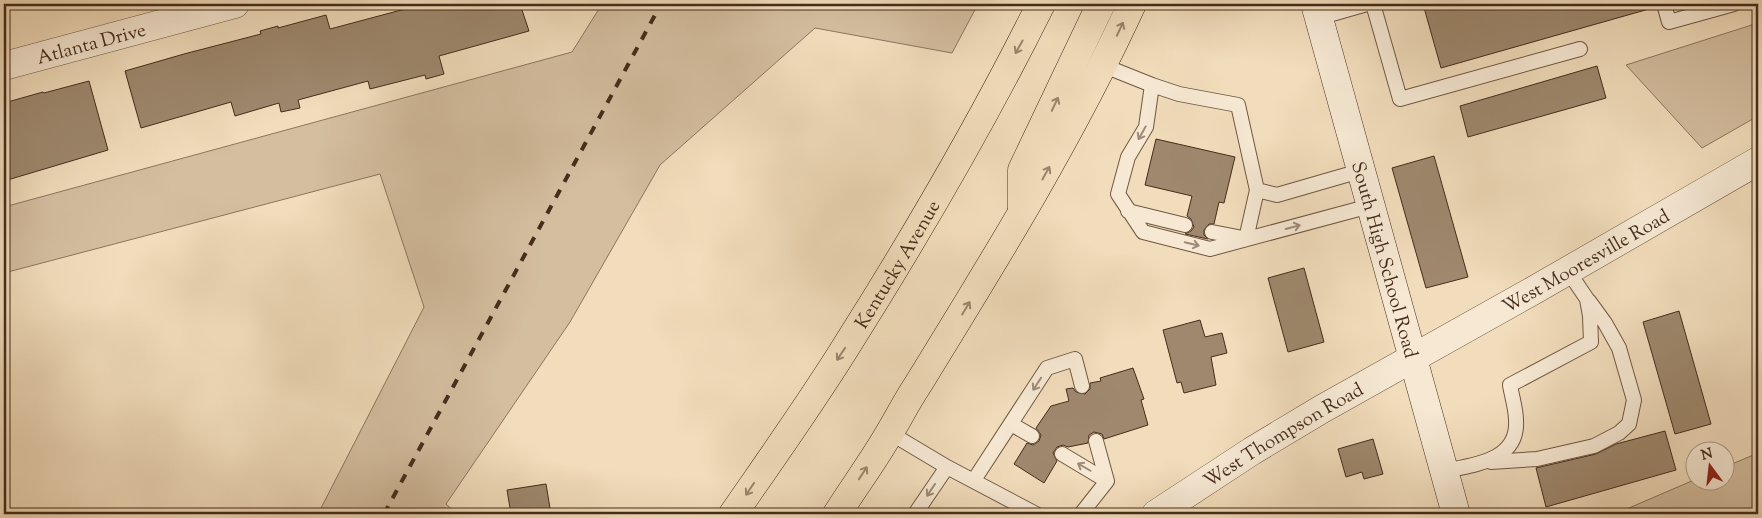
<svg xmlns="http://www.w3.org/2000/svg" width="1762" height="518" viewBox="0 0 1762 518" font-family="'Sorts Mill Goudy',serif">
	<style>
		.green { fill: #d4bea0; stroke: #8c755e }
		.building { fill: #9e886e; stroke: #452c1b }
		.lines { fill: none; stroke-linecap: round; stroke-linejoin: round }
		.service-casing { stroke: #705843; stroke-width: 16 }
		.minor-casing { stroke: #705843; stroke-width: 29 }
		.tertiary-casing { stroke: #705843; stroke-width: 29 }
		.secondary-casing { stroke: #452c1b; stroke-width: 29 }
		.primary-casing { stroke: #452c1b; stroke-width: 29 }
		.service { stroke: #f6e8d3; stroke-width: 14 }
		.minor { stroke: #f6e8d3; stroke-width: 28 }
		.tertiary { stroke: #f6e8d3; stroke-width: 28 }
		.secondary { stroke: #f6e8d3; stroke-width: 28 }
		.primary { stroke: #f1dcbb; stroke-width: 28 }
		.rail { stroke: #452c1b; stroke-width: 4; stroke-dasharray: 9 9; stroke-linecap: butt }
		.oneway { stroke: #9b846b }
		.oneway2 { stroke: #9e8a77 }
		.labels { text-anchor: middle; stroke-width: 4.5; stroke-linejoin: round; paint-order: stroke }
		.street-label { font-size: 19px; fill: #452c1b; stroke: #f6e8d3 }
	</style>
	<rect width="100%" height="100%" fill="#f1dcbb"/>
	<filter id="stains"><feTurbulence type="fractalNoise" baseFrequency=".004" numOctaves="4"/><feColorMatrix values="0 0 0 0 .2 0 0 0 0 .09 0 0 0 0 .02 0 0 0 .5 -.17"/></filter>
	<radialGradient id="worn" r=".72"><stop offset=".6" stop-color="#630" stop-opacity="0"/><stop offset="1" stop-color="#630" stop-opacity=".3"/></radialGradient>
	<path class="green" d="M 602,4 L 978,4 L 952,53 L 815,28 L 660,165 L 570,322 L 446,504 L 457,514 L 318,514 L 424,307 L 380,174 L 4,273 L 4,207 L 572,52 Z
		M 1758,23 L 1758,116 L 1702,148 L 1626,65 Z
		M 1758,453 L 1758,514 L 1615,514 L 1694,480 L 1724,480 L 1725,467 Z"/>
	<path class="building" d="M 404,4 L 520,4 L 529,31 L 439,56 L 444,74 L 426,79 L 425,75 L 370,89 L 368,81 L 298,100 L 300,108 L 281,112 L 279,103 L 235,116 L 231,102 L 141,128 L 125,71 L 184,54 L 261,34 L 260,31 L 278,26 L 278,28 L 326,15 L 330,29 L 405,9 Z
		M 1423,4 L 1648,4 L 1649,9 L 1441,68 Z
		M 1597,66 L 1606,98 L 1468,137 L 1460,106 Z
		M 89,81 L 108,150 L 4,181 L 4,103 L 43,92 L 44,93 Z
		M 1156,139 L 1235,157 L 1224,203 L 1219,202 L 1214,224 L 1209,224 L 1204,230 L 1204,235 L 1208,239 L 1185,234 L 1191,231 L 1194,227 L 1191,219 L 1187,216 L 1192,196 L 1145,185 Z
		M 1434,156 L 1468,277 L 1426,288 L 1392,168 Z
		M 1304,268 L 1324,342 L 1288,352 L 1268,278 Z
		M 1679,311 L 1711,424 L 1675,434 L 1643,322 Z
		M 1200,320 L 1205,337 L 1222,333 L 1227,353 L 1211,357 L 1216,385 L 1184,393 L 1181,382 L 1177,383 L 1163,330 Z
		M 1133,368 L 1144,399 L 1141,400 L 1148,425 L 1104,439 L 1102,434 L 1094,432 L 1089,435 L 1088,443 L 1068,447 L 1063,445 L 1057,447 L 1053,453 L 1057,461 L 1044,483 L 1014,464 L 1027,443 L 1033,445 L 1039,441 L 1041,435 L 1036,428 L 1051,406 L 1069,401 L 1066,389 L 1073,388 L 1076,392 L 1085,394 L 1090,389 L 1090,383 L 1101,381 L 1100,378 Z
		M 1665,431 L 1676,470 L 1546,507 L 1536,468 L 1596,454 L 1616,444 Z
		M 1373,439 L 1383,474 L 1364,479 L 1362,472 L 1346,477 L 1338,449 Z
		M 546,484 L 551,514 L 511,514 L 507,490 Z"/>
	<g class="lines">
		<g class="service-casing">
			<path id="service" d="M 1373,4 L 1400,99 L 1580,49
				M 1664,4 L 1669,22 L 1734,4
				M 1318,18 L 1367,4
				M 1102,65 L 1152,85 L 1179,94 L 1238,105 L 1257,190 L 1246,239
				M 1152,85 L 1146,127 L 1128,157 L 1118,194 L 1143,232 L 1210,249 L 1370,206
				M 1257,190 L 1277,195 L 1360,171
				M 1128,211 L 1185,225
				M 1212,232 L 1243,238
				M 1011,424 L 1032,436
				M 890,433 L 947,467 L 1036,514
				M 1062,454 L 1107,481
				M 1491,462 L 1537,459 L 1594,446 L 1619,433 L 1629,424 L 1634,400 L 1619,348 L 1605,323 L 1589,301
				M 1444,471 C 1473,465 1519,461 1516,420 C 1516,409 1512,397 1510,385 L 1591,342 L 1590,316 L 1587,299 L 1568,271
				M 974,480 L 1047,368 L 1075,359 L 1082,386
				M 915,514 L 947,467
				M 1081,514 L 1107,481 L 1096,441"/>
		</g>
		<g class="minor-casing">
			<g id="minor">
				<path id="s1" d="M 4,66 L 235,4"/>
			</g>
		</g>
		<g class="tertiary-casing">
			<g id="tertiary">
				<path id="s2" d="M 1156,514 L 1252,451 L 1322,409 L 1536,289 L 1758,161"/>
			</g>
		</g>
		<g class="secondary-casing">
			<g id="secondary">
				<path id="s3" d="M 1315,4 L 1456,514"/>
			</g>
		</g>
		<g class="primary-casing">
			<g id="primary">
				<path d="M 1022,211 L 1022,170 L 1101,4"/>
				<path id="s4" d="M 733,514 C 771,459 811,403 847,345 C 917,234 983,121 1041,4"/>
				<path d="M 837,514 C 854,487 874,460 890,432 C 899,417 907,401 917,386 C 994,261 1071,137 1132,4"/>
			</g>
		</g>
		<use href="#service" class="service"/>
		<use href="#minor" class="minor"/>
		<use href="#tertiary" class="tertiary"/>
		<use href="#secondary" class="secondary"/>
		<use href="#primary" class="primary"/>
		<path class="rail" d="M 384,514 L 661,4"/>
	</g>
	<defs><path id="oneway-shaft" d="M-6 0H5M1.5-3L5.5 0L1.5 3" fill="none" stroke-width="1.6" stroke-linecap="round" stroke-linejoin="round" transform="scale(1.25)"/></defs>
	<g class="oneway">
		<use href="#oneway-shaft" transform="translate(1120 29) rotate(-65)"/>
		<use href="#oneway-shaft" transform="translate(1019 47) rotate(119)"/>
		<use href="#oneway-shaft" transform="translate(1055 104) rotate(-65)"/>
		<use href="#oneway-shaft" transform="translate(1046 173) rotate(-61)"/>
		<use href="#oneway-shaft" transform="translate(966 308) rotate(-59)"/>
		<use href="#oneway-shaft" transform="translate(841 354) rotate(124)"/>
		<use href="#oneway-shaft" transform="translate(863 473) rotate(-57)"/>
		<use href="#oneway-shaft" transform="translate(750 489) rotate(124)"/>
	</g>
	<g class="oneway2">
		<use href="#oneway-shaft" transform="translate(1142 133) rotate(119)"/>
		<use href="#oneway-shaft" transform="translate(1293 227) rotate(-15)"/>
		<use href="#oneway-shaft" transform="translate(1192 244) rotate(14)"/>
		<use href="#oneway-shaft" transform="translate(1037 384) rotate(123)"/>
		<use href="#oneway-shaft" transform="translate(1084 467) rotate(-150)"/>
		<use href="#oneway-shaft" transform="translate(931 490) rotate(124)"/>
	</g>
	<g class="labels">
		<g class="street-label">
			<text dy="7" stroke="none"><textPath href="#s1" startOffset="90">Atlanta Drive</textPath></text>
			<text dy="7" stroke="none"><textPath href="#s3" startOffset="265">South High School Road</textPath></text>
			<text dy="7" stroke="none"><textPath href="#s2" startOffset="499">West Mooresville Road</textPath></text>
			<text dy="7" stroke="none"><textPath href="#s4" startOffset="299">Kentucky Avenue</textPath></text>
			<text dy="7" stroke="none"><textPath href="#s2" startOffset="150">West Thompson Road</textPath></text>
		</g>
	</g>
	<rect width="1762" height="518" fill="none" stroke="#f1dcbb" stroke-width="20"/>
	<rect x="5" y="5" width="1752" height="508" fill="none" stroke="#452c1b" stroke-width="2.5"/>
	<rect x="10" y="10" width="1742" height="498" fill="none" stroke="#452c1b"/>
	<g transform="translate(1710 466) rotate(345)"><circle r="24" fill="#f6e8d3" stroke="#af9d89"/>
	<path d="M0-4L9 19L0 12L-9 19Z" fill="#8f2418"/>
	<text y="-8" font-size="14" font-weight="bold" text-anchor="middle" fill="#452c1b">N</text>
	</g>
	<rect width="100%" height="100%" filter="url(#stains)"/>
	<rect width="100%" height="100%" fill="url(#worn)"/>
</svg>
